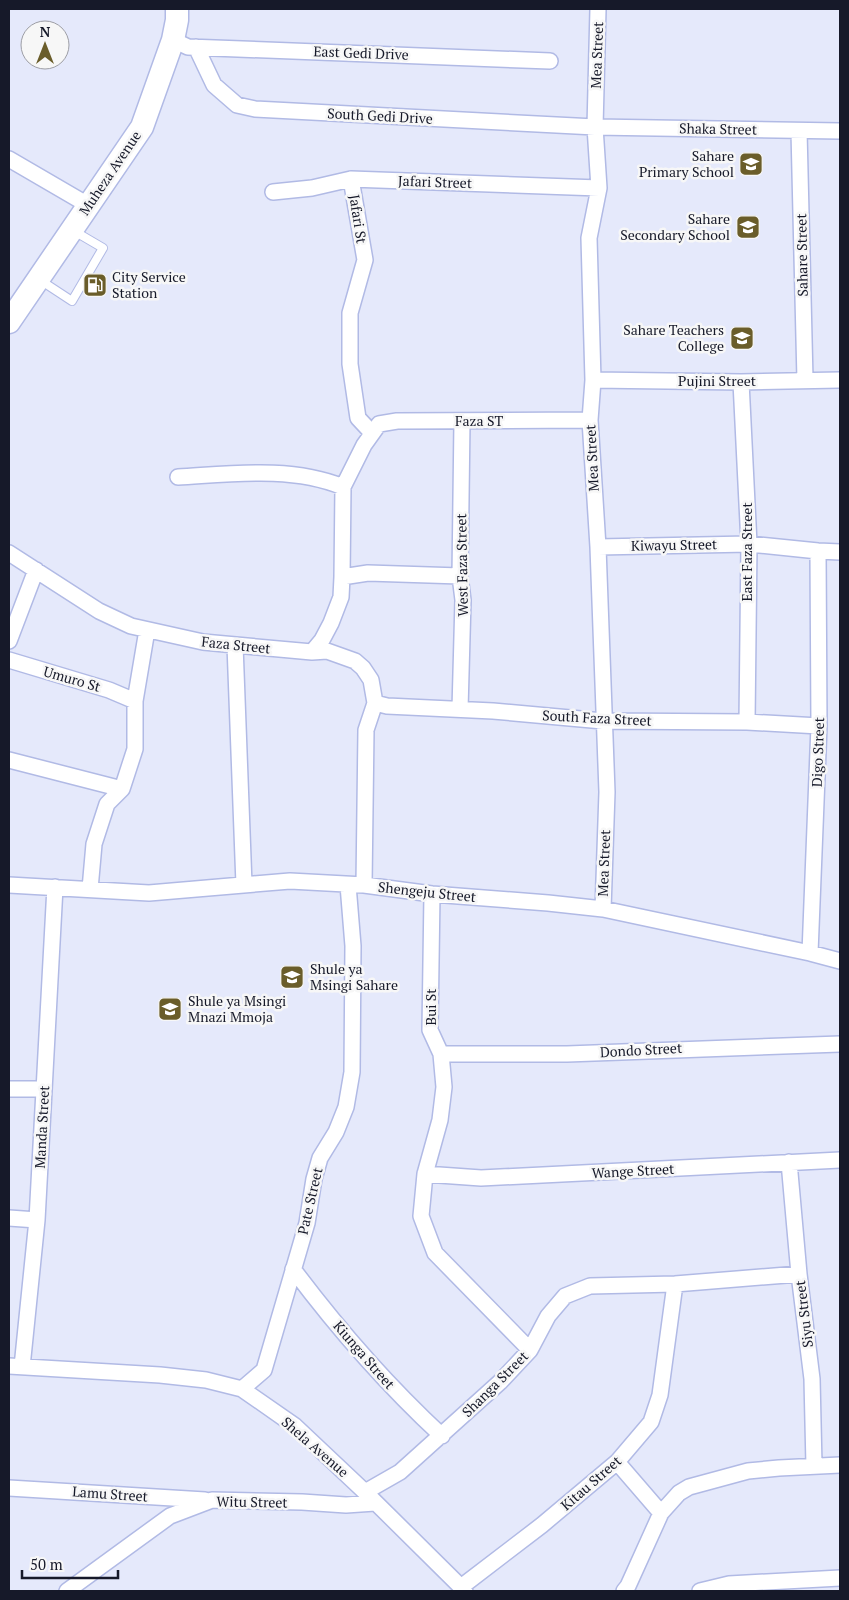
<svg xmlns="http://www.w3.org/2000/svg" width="849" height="1600" viewBox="0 0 849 1600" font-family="'PT Serif',serif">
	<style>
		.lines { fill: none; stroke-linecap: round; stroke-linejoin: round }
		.lane-casing { stroke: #b1bae5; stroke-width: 10 }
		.street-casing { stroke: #b1bae5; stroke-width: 18 }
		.secondary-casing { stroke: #b1bae5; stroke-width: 25 }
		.lane { stroke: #fff; stroke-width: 8 }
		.street { stroke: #fff; stroke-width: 15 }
		.secondary { stroke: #fff; stroke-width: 22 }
		.labels { text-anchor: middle; stroke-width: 5; stroke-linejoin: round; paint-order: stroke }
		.street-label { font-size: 14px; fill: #161929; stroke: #f7f7f7 }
		.poi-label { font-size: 14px; fill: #161929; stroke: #f7f7f7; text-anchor: end }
	</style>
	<rect width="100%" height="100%" fill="#e5e9fb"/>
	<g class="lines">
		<g class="lane-casing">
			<path id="lane" d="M 40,280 L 72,301 L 103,248 L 74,231"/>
		</g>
		<g class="street-casing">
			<path id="street" d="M 598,9 L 595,127 L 599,188 L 589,238 L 593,380 L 590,420 L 598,547 L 607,792 L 603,909
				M 173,40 L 188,47 L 550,61
				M 196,47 L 214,85 L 237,105 L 255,109 L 595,127 L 840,131
				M 799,131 L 805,380
				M 9,159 L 88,205
				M 351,179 L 365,260 L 350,313 L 350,364 L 358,418 L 372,433
				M 273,192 L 312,188 L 351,179 L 599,188
				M 593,380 L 741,382 L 840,380
				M 741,382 L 749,544 L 747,722
				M 178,477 C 232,474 292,466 343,487
				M 598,547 L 749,544 L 818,551 L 840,552
				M 9,553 L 99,611 L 131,626 L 203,642 L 312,652 L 322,640 L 331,623 L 341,597 L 342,577 L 343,487 L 364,445 L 379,424 L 397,421 L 590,420
				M 342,577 L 368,573 L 460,576
				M 9,641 L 36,570
				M 235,645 L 244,885
				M 312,652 L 327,651 L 355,661 L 363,668 L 371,680 L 375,703 L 366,730 L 364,885
				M 9,660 L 109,690 L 135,701
				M 375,703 L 387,706 L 493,711 L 603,721 L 747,722 L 819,726
				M 460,709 L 463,600 L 460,576 L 462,421
				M 9,760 L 122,789
				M 9,885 L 149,893 L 290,881 L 364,885 L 432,894 L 548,903 L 603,909 L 810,953 L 840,961
				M 90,889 L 94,844 L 107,804 L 122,789 L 135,749 L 135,701 L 147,630
				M 432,894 L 430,1030 L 441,1054 L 444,1087 L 440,1120 L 425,1174 L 421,1216 L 435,1253 L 530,1350
				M 810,953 L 819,726 L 818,551
				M 441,1054 L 567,1054 L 840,1044
				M 9,1089 L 44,1089
				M 789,1162 L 799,1274 L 812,1379 L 814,1466
				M 425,1174 L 481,1178 L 840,1160
				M 9,1218 L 37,1220
				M 293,1269 C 338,1329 387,1385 442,1436
				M 9,1366 L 160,1375 L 206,1380 L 242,1389 L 295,1426 L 365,1492 L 465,1591
				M 22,1367 L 37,1220 L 55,887
				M 242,1389 L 264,1370 L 307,1223 L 314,1179 L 320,1158 L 336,1132 L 346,1107 L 352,1072 L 353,946 L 348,885
				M 617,1462 L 661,1513
				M 9,1488 L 205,1500
				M 365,1492 L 400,1472 L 500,1382 L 530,1350 L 548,1316 L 565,1296 L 590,1286 L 675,1284 L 799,1274
				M 461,1587 L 542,1525 L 617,1462 L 651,1422 L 660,1395 L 675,1284
				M 67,1591 L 170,1516 L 212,1500 L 302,1502 L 346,1505 L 375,1503
				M 624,1591 L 628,1586 L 661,1513 L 679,1493 L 689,1487 L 748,1471 L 779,1468 L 840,1465
				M 700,1591 L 729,1584 L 840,1578"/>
		</g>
		<g class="secondary-casing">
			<path id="secondary" d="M 9,322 L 142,127 L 173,40 L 177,20 L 177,9"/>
		</g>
		<use href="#lane" class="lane"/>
		<use href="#street" class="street"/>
		<use href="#secondary" class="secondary"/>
	</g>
	<defs>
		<g id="school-square" transform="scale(1.25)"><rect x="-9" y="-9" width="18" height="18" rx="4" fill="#6a5d2a" stroke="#f7f7f7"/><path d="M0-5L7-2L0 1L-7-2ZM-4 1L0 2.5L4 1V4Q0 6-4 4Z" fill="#fff"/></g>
		<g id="fuel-square" transform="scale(1.25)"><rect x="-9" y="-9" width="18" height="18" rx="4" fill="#6a5d2a" stroke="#f7f7f7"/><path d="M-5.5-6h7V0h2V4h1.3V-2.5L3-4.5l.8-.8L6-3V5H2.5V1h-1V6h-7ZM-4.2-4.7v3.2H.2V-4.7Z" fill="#fff"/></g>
		<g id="university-square" transform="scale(1.25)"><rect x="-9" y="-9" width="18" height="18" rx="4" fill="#6a5d2a" stroke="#f7f7f7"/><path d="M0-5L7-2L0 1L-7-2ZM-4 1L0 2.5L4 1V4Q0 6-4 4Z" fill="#fff"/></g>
	</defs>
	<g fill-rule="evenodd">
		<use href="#school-square" x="751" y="164"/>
		<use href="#school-square" x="748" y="227"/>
		<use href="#fuel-square" x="95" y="285"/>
		<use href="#university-square" x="742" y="338"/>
		<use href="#school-square" x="292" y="977"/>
		<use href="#school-square" x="170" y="1009"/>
	</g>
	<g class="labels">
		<g class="street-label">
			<text transform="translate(361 53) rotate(2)" y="5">East Gedi Drive</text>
			<text transform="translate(597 55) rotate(-88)" y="5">Mea Street</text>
			<text transform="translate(380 116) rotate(3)" y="5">South Gedi Drive</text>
			<text transform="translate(718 129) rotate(1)" y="5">Shaka Street</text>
			<text transform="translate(110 173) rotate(-56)" y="5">Muheza Avenue</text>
			<text transform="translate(435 182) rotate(2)" y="5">Jafari Street</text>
			<text transform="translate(358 219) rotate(81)" y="5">Jafari St</text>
			<text transform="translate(802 255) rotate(-91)" y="5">Sahare Street</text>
			<text x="717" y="386">Pujini Street</text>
			<text x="479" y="426">Faza ST</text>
			<text transform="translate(592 458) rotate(-93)" y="5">Mea Street</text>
			<text transform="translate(674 545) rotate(-1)" y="5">Kiwayu Street</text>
			<text transform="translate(747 552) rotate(-90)" y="5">East Faza Street</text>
			<text transform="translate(462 565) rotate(-91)" y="5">West Faza Street</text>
			<text transform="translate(236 645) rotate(6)" y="5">Faza Street</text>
			<text transform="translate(72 679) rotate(16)" y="5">Umuro St</text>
			<text transform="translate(597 718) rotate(3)" y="5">South Faza Street</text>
			<text transform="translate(818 752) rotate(-88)" y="5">Digo Street</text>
			<text transform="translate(604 863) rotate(-88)" y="5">Mea Street</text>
			<text transform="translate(427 892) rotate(6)" y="5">Shengeju Street</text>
			<text transform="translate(431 1007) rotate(-90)" y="5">Bui St</text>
			<text transform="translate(641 1050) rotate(-3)" y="5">Dondo Street</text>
			<text transform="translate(42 1127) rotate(-87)" y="5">Manda Street</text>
			<text transform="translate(633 1171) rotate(-3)" y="5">Wange Street</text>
			<text transform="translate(310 1201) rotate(-77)" y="5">Pate Street</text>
			<text transform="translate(804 1314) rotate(-97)" y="5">Siyu Street</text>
			<text transform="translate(364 1355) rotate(49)" y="5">Kiunga Street</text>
			<text transform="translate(495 1384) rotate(-45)" y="5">Shanga Street</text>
			<text transform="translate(315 1447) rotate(41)" y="5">Shela Avenue</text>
			<text transform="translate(591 1483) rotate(-41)" y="5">Kitau Street</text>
			<text transform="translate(110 1494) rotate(4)" y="5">Lamu Street</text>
			<text transform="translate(252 1502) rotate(1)" y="5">Witu Street</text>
		</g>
		<g class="poi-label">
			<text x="734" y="161">Sahare<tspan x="734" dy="16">Primary School</tspan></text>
			<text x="730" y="224">Sahare<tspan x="730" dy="16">Secondary School</tspan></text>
			<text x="112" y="282" text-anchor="start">City Service<tspan x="112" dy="16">Station</tspan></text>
			<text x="724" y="335">Sahare Teachers<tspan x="724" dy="16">College</tspan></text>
			<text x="310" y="974" text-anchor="start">Shule ya<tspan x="310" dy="16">Msingi Sahare</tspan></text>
			<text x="188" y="1006" text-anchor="start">Shule ya Msingi<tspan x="188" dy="16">Mnazi Mmoja</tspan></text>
		</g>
	</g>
	<rect width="849" height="1600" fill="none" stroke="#161929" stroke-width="20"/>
	<g transform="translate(45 45)"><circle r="24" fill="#f7f7f7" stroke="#9d9ea5"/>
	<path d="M0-4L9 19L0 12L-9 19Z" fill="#6a5d2a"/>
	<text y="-8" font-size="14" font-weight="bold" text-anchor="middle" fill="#161929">N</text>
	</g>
	<path d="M22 1570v8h96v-8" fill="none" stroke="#161929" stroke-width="2.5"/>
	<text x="30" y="1570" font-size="15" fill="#161929" stroke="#f7f7f7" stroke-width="4" paint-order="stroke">50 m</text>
</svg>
